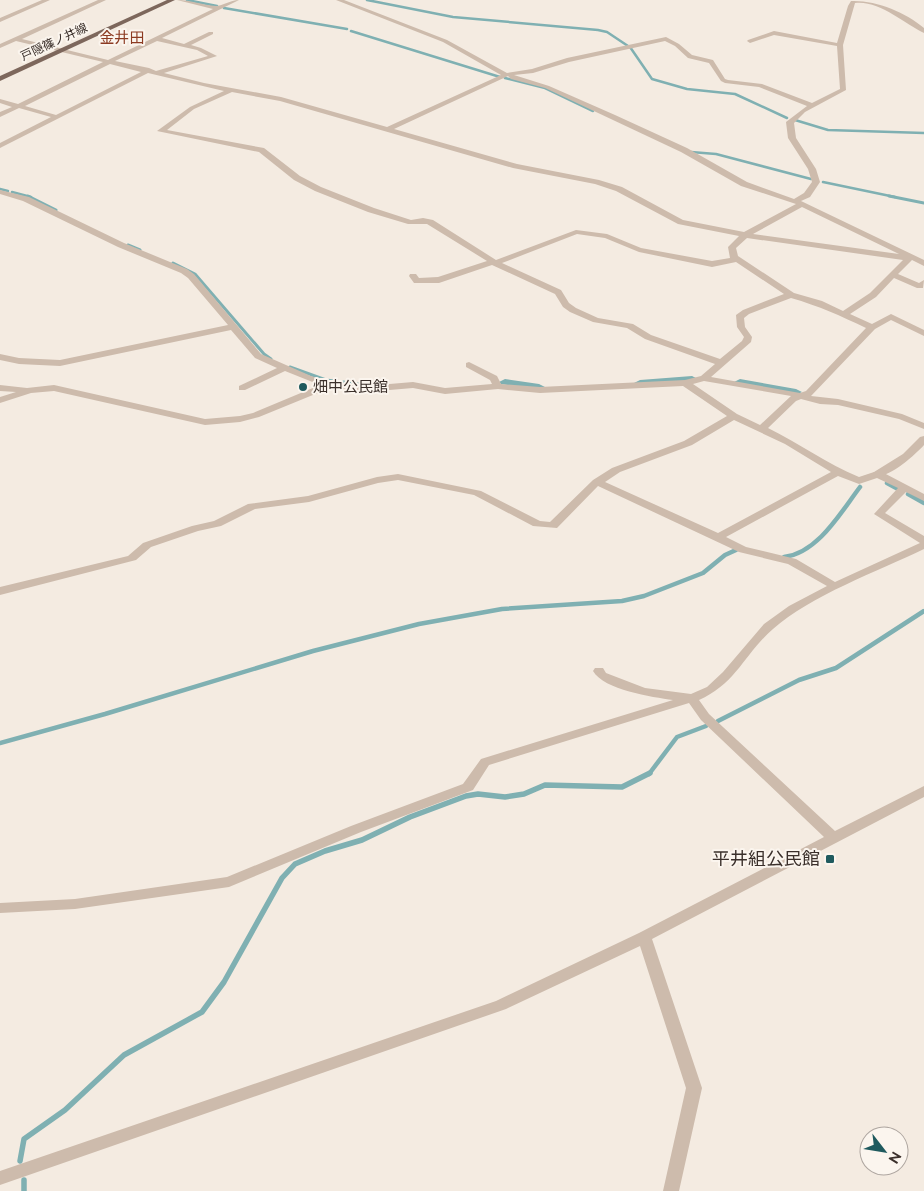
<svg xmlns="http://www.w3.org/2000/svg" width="924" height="1191" viewBox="0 0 924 1191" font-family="Raleway,'Noto Sans JP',sans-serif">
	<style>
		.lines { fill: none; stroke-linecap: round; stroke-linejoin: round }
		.stream-far3 { stroke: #7fb0b2; stroke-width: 2.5 }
		.stream-far2 { stroke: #7fb0b2; stroke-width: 3 }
		.stream-far1 { stroke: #7fb0b2; stroke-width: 4.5 }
		.stream { stroke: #7fb0b2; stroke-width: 5.5 }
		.canal { fill: #7fb0b2; fill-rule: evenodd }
		.minor { fill: #cdbbac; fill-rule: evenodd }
		.tertiary { fill: #cdbbac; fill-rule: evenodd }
		.primary { fill: #7d675c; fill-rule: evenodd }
		.poi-dot { fill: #1f5a5e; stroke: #fbf5ee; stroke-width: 2 }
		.labels { text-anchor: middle; stroke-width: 4; stroke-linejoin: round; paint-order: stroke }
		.far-street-label { font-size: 12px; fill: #3b302b; stroke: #fbf5ee }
		.far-quarter-label { font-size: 15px; fill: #8c3b22; stroke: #fbf5ee }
		.poi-label { font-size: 15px; fill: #3b302b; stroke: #fbf5ee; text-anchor: start }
		.near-poi-label { font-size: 18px; fill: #3b302b; stroke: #fbf5ee; text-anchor: end }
	</style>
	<rect width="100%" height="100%" fill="#f4ebe1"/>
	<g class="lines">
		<path class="stream-far3" d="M 187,0 L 217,6
			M 367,0 L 453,17 L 598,30 L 607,32 L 628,46
			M 224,8 L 347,29
			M 351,31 L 500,77
			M 630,47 L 652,79 L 687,89 L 735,94 L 787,118
			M 505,78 L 545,88 L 593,111
			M 795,120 L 828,130 L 924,133
			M 691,152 L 716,154 L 811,179
			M 823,182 L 895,197
			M 0,189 L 8,191
			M 12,192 L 31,197"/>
		<path class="stream-far2" d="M 28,196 L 56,210
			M 889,196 L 924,203
			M 128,245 L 140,250
			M 173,263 L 195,274 L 264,354 L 271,359
			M 290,367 L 326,380 L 377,386"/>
		<path class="stream-far1" d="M 887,483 L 898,489
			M 908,494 L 924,503
			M 784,557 C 818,553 841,512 860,487
			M 718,721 L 799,680 L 836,668 L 924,611
			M 0,743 L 105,714 L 313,651 L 419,624 L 502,609 L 622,601 L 644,596 L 703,573 L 725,555 L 736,550
			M 649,774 L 677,737 L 706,726"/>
		<path class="stream" d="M 20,1161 L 24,1139 L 65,1110 L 124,1055 L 202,1012 L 224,982 L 282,878 L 295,864 L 325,851 L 362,840 L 410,817 L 466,796 L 478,794 L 505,797 L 524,794 L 545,785 L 622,787 L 650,773
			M 24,1180 L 24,1191"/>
		<path class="canal" d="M 692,376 L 698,379 L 696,381 L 640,386 L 634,383 L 640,380 Z
			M 505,379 L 539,384 L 545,387 L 539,390 L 501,384 L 499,382 Z
			M 740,379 L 796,389 L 802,392 L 796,395 L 736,384 L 734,382 Z"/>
		<path class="minor" d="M 42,0 L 50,0 L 0,22 L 0,18 Z
			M 98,0 L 106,0 L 22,39 L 108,60 L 213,9 L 177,0 C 191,0 203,5 216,6 C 223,6 230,0 239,0 L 162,38 L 184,44 L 209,32 L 213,32 L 213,34 L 191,45 L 201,48 L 217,56 L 164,73 L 204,83 L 281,97 L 387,127 L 501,75 L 443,42 L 336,0 L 344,0 L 447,40 L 507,73 L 532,69 L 567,58 L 666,37 L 679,44 L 692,55 L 713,60 L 725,79 L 728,80 L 762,84 L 812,103 L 840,89 L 837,46 L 774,35 L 750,43 L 747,41 L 748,40 L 774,31 L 837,43 L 848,6 L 851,1 C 876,0 905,12 924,28 L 924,33 C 905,24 879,0 855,3 L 843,45 L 846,90 L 805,112 L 794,123 L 796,138 L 816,169 L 820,182 L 810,197 L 801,201 L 924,260 L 924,266 L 912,260 L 898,274 L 919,283 L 924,280 L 923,288 L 917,288 L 894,278 L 876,297 L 850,314 L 872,324 L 891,314 L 924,330 L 924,336 L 891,320 L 875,329 L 811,396 L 838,399 L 902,414 L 924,423 L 924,429 L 899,419 L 838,405 L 820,404 L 801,399 L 796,401 L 768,428 C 799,443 827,464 859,477 L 874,472 L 882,472 L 924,494 L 924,501 L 906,492 L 885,513 L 924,536 L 924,549 C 878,571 810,596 773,629 C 745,653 736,684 699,700 L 709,714 L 835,831 L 924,786 L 924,797 L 652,939 L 702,1088 L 679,1191 L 663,1191 L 686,1088 L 640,946 L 506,1009 L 0,1185 L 0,1171 L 496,1001 L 639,933 L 824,837 L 701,720 L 689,703 L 489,765 L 473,790 L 361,832 L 229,887 L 75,909 L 0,913 L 0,903 L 75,899 L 227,877 L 351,826 L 463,784 L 481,759 L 673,700 C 652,697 604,690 593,671 L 595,668 L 603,668 L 606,673 L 645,688 L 691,694 L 707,687 L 723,672 L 764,624 L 789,606 L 827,586 L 788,564 L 739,552 L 598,486 L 557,528 L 533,526 L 474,495 L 398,480 L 378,483 L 309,502 L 255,509 L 221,526 L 198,531 L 151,547 L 136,560 L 0,595 L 0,587 L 128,556 L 143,543 L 192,526 L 214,521 L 248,504 L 308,496 L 377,477 L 398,474 L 481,491 L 540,521 L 550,522 L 593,480 L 612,468 L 684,441 L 727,416 L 683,386 L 540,393 L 498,389 L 445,394 L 413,388 L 366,392 L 330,388 L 259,417 L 240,422 L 205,425 L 54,391 L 31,393 L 0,403 L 0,397 L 16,392 L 0,391 L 0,385 L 27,388 L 54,385 L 205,419 L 240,416 L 253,413 L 320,385 L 285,371 L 245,390 L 239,390 L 239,386 L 277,368 L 255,358 L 231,330 L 60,366 L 19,364 L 0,360 L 0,354 L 19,358 L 60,360 L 228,325 L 188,278 L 181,273 L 118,247 L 23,201 L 0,194 L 0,190 L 29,197 L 124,243 L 187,269 L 194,274 L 261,354 L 311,376 L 330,382 L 366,386 L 413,382 L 445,388 L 492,384 L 490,380 L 466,367 L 466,363 L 469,362 L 497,376 L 501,384 L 540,387 L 685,380 L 701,376 L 715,364 L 645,339 L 627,328 L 593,322 L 570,312 L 563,307 L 555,294 L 492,265 L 439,283 L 414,283 L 409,276 L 410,274 L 416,274 L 419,278 L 438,277 L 487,261 L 427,224 L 408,224 L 368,212 L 315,191 L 294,180 L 259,152 L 157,131 L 190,107 L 224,91 L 148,73 L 0,148 L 0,143 L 51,117 L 19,108 L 0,117 L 0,112 L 12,107 L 0,103 L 0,99 L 18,104 L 103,62 L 16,41 L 0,48 L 0,44 ZM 157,41 L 197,50 L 208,56 L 156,71 L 149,68 L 115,61 ZM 665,41 L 675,46 L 688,58 L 709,63 L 721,81 L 725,83 L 759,87 L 807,106 L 786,122 L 788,138 L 808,169 L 812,182 L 804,193 L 794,199 L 747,182 L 687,148 L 615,115 L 549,86 L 514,75 L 533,73 L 569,62 ZM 110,64 L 141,72 L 56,115 L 25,106 ZM 508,76 L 511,79 L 545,88 L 681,152 L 741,186 L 796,204 L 744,232 L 683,220 L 622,187 L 599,180 L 517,164 L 394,129 ZM 232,92 L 280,101 L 513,168 L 595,184 L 616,191 L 678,224 L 739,236 L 728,247 L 730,258 L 712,261 L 641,248 L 607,234 L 576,230 L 496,260 L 433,220 L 423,218 L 411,220 L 374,208 L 321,187 L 300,176 L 264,148 L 167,130 L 194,109 ZM 802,207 L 899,254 L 753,234 ZM 577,234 L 605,238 L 639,252 L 712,267 L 736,262 L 784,294 L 743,310 L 736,315 L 737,327 L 744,337 L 742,341 L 720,359 L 651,335 L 633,324 L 598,318 L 576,308 L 569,303 L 561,290 L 502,263 ZM 747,238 L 903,260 L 870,293 L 843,311 L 822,301 L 794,293 L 738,256 L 736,248 ZM 791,298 C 819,306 841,316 866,328 L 806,391 L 800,393 L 711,377 L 751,342 L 752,337 L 745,327 L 744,318 L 749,314 ZM 704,381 L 791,396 L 760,425 L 737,414 L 693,384 ZM 734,420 L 785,444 L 831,472 L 718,533 L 605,482 L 620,472 L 692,445 ZM 838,476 L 859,484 L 877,478 L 898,488 L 874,514 L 920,543 L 835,582 L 796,559 L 746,547 L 726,537 Z"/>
		<path class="tertiary" d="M 924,436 L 924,445 C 915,455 887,480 874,476 L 872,474 L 874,472 L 903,454 L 920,437 Z"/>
		<path class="primary" d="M 167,0 L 175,0 L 0,81 L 0,76 Z"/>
	</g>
	<g class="poi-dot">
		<circle cx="303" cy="387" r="5"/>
		<rect x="825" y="854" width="10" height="10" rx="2.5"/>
	</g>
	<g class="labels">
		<g class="far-street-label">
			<text transform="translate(54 42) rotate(-25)" y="4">戸隠篠ノ井線</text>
		</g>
		<g class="far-quarter-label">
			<text x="122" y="43">金井田</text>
		</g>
		<g class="poi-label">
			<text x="313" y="392">畑中公民館</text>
		</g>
		<g class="near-poi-label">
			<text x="820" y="865">平井組公民館</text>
		</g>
	</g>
	<g transform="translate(884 1151) rotate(121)"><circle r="24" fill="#fbf5ee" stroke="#aea6a0"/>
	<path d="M0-4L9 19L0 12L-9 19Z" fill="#1f5a5e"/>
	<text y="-8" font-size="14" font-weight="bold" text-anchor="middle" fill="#3b302b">N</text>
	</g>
</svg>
